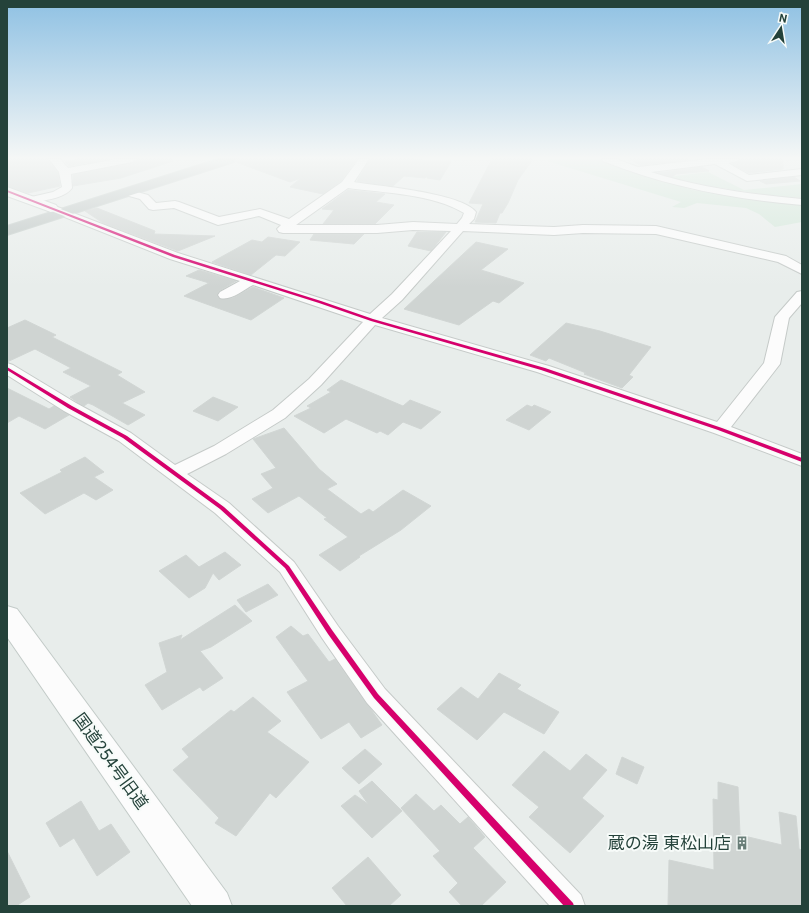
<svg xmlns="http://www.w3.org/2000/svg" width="809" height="913" viewBox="0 0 809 913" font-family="Roboto,'Noto Sans JP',sans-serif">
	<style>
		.green { fill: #d1e6d8 }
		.building { fill: #cfd4d2; stroke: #d1d6d4 }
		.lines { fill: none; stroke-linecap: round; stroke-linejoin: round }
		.street-casing { stroke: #c5cac8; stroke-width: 2 }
		.secondary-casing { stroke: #c3cbc8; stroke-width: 2 }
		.highway-casing { stroke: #c3ccc9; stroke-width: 2 }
		.street { fill: #fcfcfc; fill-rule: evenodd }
		.secondary { fill: #fcfcfc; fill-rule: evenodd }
		.highway { fill: #bcc4c2; fill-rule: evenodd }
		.cycleway-casing { stroke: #f7fbf9; stroke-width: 3 }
		.cycleway { fill: #d6006c; fill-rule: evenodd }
		.labels { text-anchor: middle; stroke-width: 4; stroke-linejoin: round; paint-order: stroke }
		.near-street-label { font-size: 17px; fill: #24423a; stroke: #f7fbf9 }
		.near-poi-label { font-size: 17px; fill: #24423a; stroke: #f7fbf9; text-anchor: end }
	</style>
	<rect width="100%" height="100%" fill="#e8edeb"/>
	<path class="green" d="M 548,159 L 599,159 L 635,173 L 693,190 L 769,201 L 802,204 L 802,222 L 775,227 L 759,214 L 746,208 L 697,203 L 684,208 L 672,207 L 681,202 L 547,161 Z
		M 708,172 L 744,190 L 802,184 L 802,198 C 756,195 712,187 667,177 Z"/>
	<path class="building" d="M 7,159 L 48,159 L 58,173 L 60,186 L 28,193 L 7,186 Z
		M 77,159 L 109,159 L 69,166 L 65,162 Z
		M 138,159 L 173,159 L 173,161 L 121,178 L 73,186 L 73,175 L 132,163 Z
		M 237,159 L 357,159 L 341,181 L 323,194 L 290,187 L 301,178 L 290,182 L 236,162 Z
		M 370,159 L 413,159 L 451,162 L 440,180 L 427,178 L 427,176 L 425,178 L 404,176 L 393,186 L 357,181 Z
		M 492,159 L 533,159 L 518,180 L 508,203 L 502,213 L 500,213 L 496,223 L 475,222 L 483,204 L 469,203 Z
		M 630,159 L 688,159 L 689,160 L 640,165 Z
		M 740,159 L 783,159 L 783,169 L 749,173 L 732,164 L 738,162 Z
		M 702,167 L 709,171 L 676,174 L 672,177 L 658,173 Z
		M 794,177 L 800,181 L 766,184 L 760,181 Z
		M 348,190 L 385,194 L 376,202 L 394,205 L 375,224 L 323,224 L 334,210 L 322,209 Z
		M 97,208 L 155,231 L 154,234 L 215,236 L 178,251 L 103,223 L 85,211 Z
		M 417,232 L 446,232 L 431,251 L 408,246 Z
		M 314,234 L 364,234 L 354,244 L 310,240 Z
		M 268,237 L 300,242 L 285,256 L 276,255 L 251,275 L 212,262 L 252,240 L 262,242 Z
		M 476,242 L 508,249 L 481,270 L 524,283 L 499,303 L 493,301 L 459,325 L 404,309 Z
		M 199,270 L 236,281 L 219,291 L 217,296 L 220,299 L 233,298 L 253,287 L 284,298 L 251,320 L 184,296 L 209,283 L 186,276 Z
		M 25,320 L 56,335 L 52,337 L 122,372 L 117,375 L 145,392 L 122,403 L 145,415 L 128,425 L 93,405 L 88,403 L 84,406 L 77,402 L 70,397 L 91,386 L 63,372 L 71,368 L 35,349 L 7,362 L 7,328 Z
		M 566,323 L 600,331 L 651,347 L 629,375 L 633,377 L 622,388 L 584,374 L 586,373 L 549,358 L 546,361 L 530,355 Z
		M 341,380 L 403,406 L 410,400 L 441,412 L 421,429 L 403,422 L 388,435 L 380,431 L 377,433 L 346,419 L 324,433 L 294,416 L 311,408 L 307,406 L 331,392 L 327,390 Z
		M 7,388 L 49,409 L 54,406 L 69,415 L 45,429 L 19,416 L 7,423 Z
		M 213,397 L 238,407 L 218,421 L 193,411 Z
		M 527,405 L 532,407 L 534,405 L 551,412 L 529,430 L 506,420 Z
		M 284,428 L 319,469 L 337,484 L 327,489 L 361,514 L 369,509 L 373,512 L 403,490 L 431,506 L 401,530 L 359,556 L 360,557 L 340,571 L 319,555 L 348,537 L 324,519 L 327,518 L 299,496 L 268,513 L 252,499 L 273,488 L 261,474 L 276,468 L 253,439 Z
		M 85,457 L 104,472 L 94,477 L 113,490 L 96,500 L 84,493 L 45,514 L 20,493 L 62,472 L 60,470 Z
		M 225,552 L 241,565 L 219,580 L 213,573 L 205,588 L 189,598 L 159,571 L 186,555 L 199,567 Z
		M 268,584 L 278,595 L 246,612 L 237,600 Z
		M 235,605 L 252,621 L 211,647 L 200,651 L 223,678 L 203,691 L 200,687 L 162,710 L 145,685 L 167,672 L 159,643 L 182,635 L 180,640 Z
		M 291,626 L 303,636 L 308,634 L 329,662 L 335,659 L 382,725 L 361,738 L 349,722 L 321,739 L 287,692 L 308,681 L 276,637 Z
		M 499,673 L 521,685 L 517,689 L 559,712 L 544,734 L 504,712 L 477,740 L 437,709 L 461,687 L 478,699 Z
		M 253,697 L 281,721 L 267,732 L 309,762 L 276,798 L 270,793 L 236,836 L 215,823 L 219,818 L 173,770 L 189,757 L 182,749 L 231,710 L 234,712 Z
		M 365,749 L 382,764 L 359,784 L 342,768 Z
		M 544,751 L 570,771 L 586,754 L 607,770 L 582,798 L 604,816 L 570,853 L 529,817 L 539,807 L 512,785 Z
		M 622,757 L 644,767 L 637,784 L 616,774 Z
		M 372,781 L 402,811 L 372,838 L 341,806 L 355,795 L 368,804 L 359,791 Z
		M 718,782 L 738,787 L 740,835 L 782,845 L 779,812 L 796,816 L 799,849 L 802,850 L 802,906 L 668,906 L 669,860 L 714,870 L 713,799 L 718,800 Z
		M 416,794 L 434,811 L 441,805 L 460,824 L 468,817 L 485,837 L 473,848 L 506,882 L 481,906 L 462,906 L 449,892 L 458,883 L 433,856 L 440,851 L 401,808 Z
		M 81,801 L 99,831 L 111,824 L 130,852 L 97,876 L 74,838 L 60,847 L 46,823 Z
		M 7,851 L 30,897 L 16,906 L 7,906 Z
		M 368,857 L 401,895 L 389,906 L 347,906 L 332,888 Z"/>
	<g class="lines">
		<g class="street-casing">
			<path id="street" d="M 49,159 L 60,159 L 68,168 L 117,159 L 137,159 L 132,162 L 71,174 L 72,188 C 64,199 44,200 31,203 L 27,202 L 25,200 L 27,198 L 53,192 L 62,187 L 59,172 Z
				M 359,159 L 369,159 L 354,182 C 378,186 462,193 476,212 L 474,219 L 469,224 L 554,227 L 583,225 L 656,226 L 786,256 L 802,265 L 802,274 L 778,262 L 656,234 L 583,233 L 554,235 L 463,231 L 402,300 L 382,318 L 549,366 L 717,422 L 764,363 L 775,317 L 797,292 L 802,291 L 802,303 L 789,318 L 780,364 L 731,427 L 802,454 L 802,466 L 714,433 L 537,372 L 375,325 L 321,385 L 285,418 L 226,454 L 187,474 L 229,503 L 294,562 L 338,626 L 385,689 L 581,895 L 585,906 L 550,906 L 367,703 L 322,638 L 280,572 L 215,513 L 119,441 L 64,411 L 7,375 L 7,363 L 13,365 L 76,403 L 131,433 L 175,465 L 214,446 L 273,410 L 309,379 L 363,322 L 253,285 C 243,290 231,301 220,298 L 218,295 L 220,292 L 240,281 L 170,259 L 47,210 L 45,208 L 47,206 L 55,206 L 178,253 L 370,314 L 392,294 L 451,231 L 413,230 L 377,233 L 283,233 L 279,232 L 277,229 L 281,225 L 259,216 L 218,225 L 174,208 L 153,210 L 149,209 L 140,199 L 122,194 L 121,192 L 126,189 L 148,195 L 156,203 L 175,201 L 179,202 L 219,217 L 260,209 L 289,219 L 342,182 ZM 348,188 C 384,193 433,194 464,213 L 462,218 L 457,224 L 413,222 L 377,225 L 296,225 Z
				M 602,159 L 616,159 L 638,167 L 709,159 L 739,159 L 738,161 L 728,163 L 749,175 L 802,169 L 802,175 L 747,181 L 715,164 L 651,172 C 700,188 751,194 802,199 L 802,205 C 733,199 668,187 603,161 Z"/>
		</g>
		<g class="secondary-casing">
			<path id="secondary" d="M 7,187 L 56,205 L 58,208 L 56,211 L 51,212 L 7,196 Z
				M 7,606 L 17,609 L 227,893 L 232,906 L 192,906 L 7,637 Z"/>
		</g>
		<g class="highway-casing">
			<path id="highway" d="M 218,159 L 236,159 L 234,162 L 7,235 L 7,226 Z"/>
		</g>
		<use href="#street" class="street"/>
		<use href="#secondary" class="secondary"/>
		<use href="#highway" class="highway"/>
		<g class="cycleway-casing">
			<path id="cycleway" d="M 7,190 L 175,255 L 321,301 L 373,319 L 545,368 L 722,428 L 802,458 L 802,462 L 718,430 L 541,370 L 371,321 L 319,303 L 173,257 L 7,192 Z
				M 7,367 L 72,406 L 127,436 L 224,507 L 289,566 L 332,630 L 378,694 L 573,903 L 574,906 L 564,906 L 374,698 L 328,634 L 285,568 L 220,509 L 123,438 L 68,408 L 7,370 Z"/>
		</g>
		<use href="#cycleway" class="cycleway"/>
	</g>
	<linearGradient id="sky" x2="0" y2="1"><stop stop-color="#8fc1e3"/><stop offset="0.55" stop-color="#f5f7f6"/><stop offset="1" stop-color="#f5f7f6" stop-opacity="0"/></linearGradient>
	<rect width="809" height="287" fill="url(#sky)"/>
	<defs>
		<g id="building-bare" transform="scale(1.08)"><path d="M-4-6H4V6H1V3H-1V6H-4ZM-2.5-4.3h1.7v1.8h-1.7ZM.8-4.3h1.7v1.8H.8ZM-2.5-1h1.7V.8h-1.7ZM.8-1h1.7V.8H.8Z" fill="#697e78" stroke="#f7fbf9" stroke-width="2.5" paint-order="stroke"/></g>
	</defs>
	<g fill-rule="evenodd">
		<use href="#building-bare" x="742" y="843"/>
	</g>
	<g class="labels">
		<g class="near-street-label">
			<text transform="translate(111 761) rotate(54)" y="6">国道254号旧道</text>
		</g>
		<g class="near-poi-label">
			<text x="731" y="849">蔵の湯 東松山店</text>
		</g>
	</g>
	<rect width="809" height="913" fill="none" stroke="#24423a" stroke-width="16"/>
	<g transform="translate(781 28) rotate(12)" stroke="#f7fbf9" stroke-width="3" paint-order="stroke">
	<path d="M0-3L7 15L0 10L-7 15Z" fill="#24423a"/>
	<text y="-6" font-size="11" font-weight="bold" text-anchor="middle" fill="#24423a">N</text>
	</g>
</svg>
